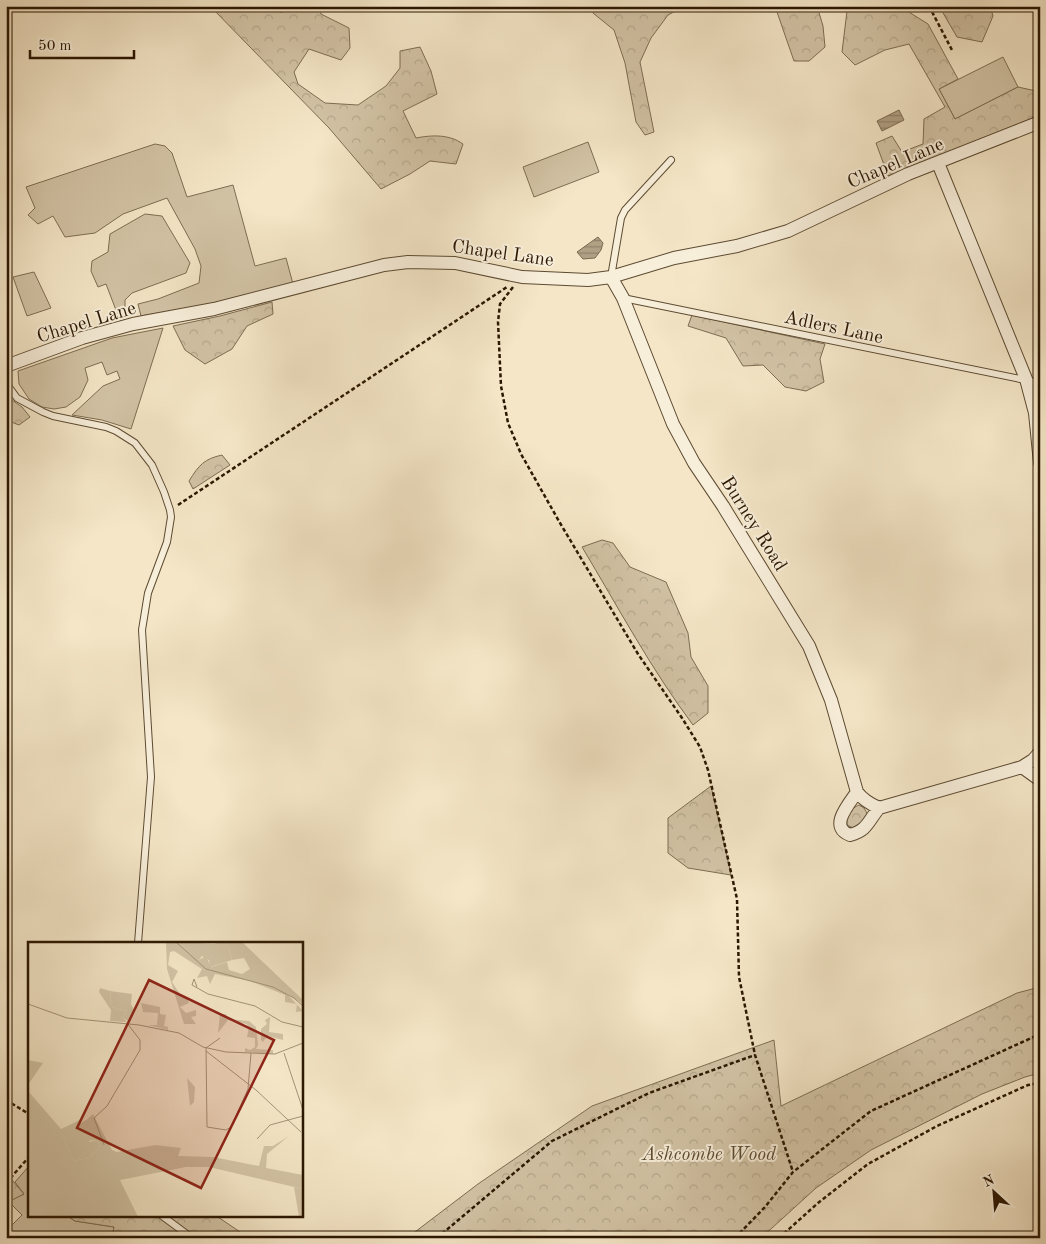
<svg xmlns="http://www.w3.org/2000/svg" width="1046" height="1244" viewBox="0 0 1046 1244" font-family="'Old Standard TT',serif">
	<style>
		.green { fill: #d2c3a5; stroke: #7e6d53 }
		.forest { fill: url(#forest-crowns); stroke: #7e6d53 }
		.water { fill: url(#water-rules); stroke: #7b6950 }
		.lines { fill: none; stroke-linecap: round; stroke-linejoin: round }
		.service-casing { stroke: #5d4b32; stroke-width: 8 }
		.minor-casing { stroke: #5d4b32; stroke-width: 14 }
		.path { stroke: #2b1701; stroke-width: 2.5; stroke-dasharray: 4 2.5; stroke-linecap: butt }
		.service { stroke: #f8efdb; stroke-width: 6 }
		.minor { stroke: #f8efdb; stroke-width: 12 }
		.labels { text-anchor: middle; stroke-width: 4; stroke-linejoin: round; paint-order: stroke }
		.street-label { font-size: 19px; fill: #2b1701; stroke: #f8efdb }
		.park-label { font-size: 19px; font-style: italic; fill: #5d4b32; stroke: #f8efdb }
		.inset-road { fill: none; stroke: #a49378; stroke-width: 1 }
		.view { fill: #8f2418; fill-opacity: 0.15; stroke: #8f2418; stroke-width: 2.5 }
		.inset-edge { fill: none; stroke: #2b1701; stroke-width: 2.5 }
	</style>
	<defs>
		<pattern id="forest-crowns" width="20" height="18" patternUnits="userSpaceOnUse" patternTransform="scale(1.25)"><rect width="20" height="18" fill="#d2c3a5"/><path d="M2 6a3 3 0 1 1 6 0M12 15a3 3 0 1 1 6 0" fill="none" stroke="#b4a78c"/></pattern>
		<pattern id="water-rules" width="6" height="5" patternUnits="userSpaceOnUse" patternTransform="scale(1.25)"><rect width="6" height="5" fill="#b0a084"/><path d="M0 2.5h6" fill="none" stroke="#8f816a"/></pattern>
	</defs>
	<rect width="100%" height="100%" fill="#f4e6c7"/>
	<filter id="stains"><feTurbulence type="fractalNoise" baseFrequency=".004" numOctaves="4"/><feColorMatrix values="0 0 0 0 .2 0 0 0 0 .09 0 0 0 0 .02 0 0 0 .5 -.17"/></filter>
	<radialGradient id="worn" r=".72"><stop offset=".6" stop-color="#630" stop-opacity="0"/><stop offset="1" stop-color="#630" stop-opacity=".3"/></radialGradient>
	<path class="green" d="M 1003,57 L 1018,87 L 955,119 L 939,89 Z
		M 588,142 L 599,172 L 534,197 L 523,167 Z
		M 155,144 L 165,146 L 172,153 L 187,197 L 233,185 L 255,266 L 286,258 L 293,284 L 215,303 L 141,316 L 138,304 L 158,299 L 199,283 L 201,266 L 195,249 L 167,198 L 123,214 L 95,233 L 65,237 L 53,216 L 38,224 L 28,215 L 35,208 L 26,187 Z
		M 145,214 L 162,216 L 190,263 L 186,273 L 132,293 L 125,300 L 125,312 L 119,318 L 106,284 L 98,287 L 91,271 L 92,261 L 108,252 L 110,234 Z
		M 34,272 L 51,308 L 27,316 L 13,277 Z
		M 163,328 L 131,429 L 102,420 L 72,415 L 103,386 L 120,379 L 117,371 L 107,375 L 102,362 L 85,368 L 88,380 L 80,397 L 66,407 L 54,409 L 42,407 L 29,399 L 19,384 L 18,371 L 112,338 Z
		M 29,1166 L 29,1215 L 66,1215 L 75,1221 L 114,1227 L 112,1238 L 6,1238 L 6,1231 L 22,1215 L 8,1201 L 24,1194 L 15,1182 Z"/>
	<path class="forest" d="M 210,6 L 274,6 L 281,13 L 286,6 L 319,6 L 321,14 L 349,28 L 350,48 L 341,60 L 309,49 L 294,72 L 298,84 L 325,103 L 358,105 L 386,86 L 400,68 L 400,51 L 420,47 L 431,71 L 437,94 L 403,111 L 416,138 C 432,135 449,134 463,144 L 456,164 L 430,161 L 410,174 L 381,189 L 329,128 Z
		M 592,6 L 643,6 L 643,10 L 663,6 L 685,6 L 668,15 L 651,38 L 640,62 L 654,132 L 645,135 L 636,122 L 625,63 L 614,30 L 593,13 Z
		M 782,6 L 817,6 L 823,26 L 825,47 L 809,61 L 794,61 L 777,12 Z
		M 844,6 L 902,6 L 904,9 L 928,24 L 958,79 L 939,89 L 955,119 L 1018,87 L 1036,91 L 1040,89 L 1040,115 L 888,176 L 876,143 L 892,136 L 902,152 L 923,144 L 924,119 L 945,107 L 909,44 L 885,50 L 855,65 L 842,52 L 847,11 Z
		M 939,6 L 990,6 L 993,16 L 982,42 L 957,37 Z
		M 272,302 L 273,314 L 247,326 L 232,349 L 205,364 L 185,350 L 173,326 L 220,316 Z
		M 692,315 L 825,344 L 820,359 L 824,382 L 806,391 L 785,387 L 763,365 L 743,366 L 726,338 L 688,326 Z
		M 6,396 L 22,407 L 30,417 L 19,425 L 6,420 Z
		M 222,455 L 230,465 L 193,489 L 189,481 C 199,465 204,459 222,455 Z
		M 602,540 L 613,543 L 630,567 L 666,582 L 688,633 L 691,657 L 708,686 L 708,713 L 693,725 C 651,669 618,607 582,547 Z
		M 711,786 L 729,865 L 731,875 L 688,868 L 668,853 L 668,818 Z
		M 859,805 L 864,808 L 868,815 L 859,827 L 853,828 L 847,825 C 846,816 851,808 859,805 Z
		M 1040,987 L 1040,1073 L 1025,1077 L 982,1094 L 871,1150 L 816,1188 L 761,1238 L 407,1238 L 478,1184 L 592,1106 L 774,1040 L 781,1106 L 1017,993 Z
		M 6,1173 L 24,1194 L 6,1203 Z
		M 66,1215 L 215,1215 L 249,1238 L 112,1238 L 114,1227 L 75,1221 Z"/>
	<path class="water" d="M 899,110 L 904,120 L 882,131 L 877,121 Z
		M 598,237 L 603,243 L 601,250 L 595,258 L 583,259 L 577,252 Z"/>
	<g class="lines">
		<g class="service-casing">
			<path id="service" d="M 611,277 L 621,218 L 625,210 L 671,160
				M 623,298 L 1040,383
				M 6,383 L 17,398 L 43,412 L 53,416 L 106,427 L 116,431 L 135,443 L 152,465 L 164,492 L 170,510 L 171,517 L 167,542 L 148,593 L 142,630 L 151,777 L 138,943
				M 161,1215 L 192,1238"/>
		</g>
		<g class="minor-casing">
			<path id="minor" d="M 938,163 L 1026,379 L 1035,413 L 1040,463
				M 611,277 L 623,298 L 673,424 L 694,463 L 723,506 L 809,646 L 831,700 L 857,792 C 863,800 870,804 879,808 L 1022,767 L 1033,760 L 1040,752
				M 6,366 L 82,338 L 133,324 L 214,309 L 384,265 L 408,262 L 455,263 L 522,277 L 588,280 L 611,277 L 674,258 L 737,246 L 788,231 L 908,174 L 1040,122
				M 1022,767 L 1040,780
				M 857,792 C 849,804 828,827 850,835 C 868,830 868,821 879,808"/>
		</g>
		<path class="path" d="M 929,6 L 952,50
			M 513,287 L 500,304 L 498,322 L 501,386 L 508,423 L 521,454 L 560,523 L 638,654 L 682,718 L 700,747 L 708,770 L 737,899 L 739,977 L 755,1055 L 793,1172
			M 178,505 L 507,287
			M 6,1100 L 29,1114
			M 6,1183 L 29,1157
			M 437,1238 L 552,1141 L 649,1093 L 755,1055
			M 735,1238 L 765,1207 L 793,1172 L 871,1111 L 1040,1034
			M 779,1238 L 818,1203 L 868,1164 L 937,1126 L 1028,1085 L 1040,1083"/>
		<use href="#service" class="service"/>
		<use href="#minor" class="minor"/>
	</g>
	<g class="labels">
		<g class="street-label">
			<text transform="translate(895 162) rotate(-23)" y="7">Chapel Lane</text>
			<text transform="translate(503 252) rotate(8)" y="7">Chapel Lane</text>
			<text transform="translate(86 321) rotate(-17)" y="7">Chapel Lane</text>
			<text transform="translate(834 326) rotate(12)" y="7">Adlers Lane</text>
			<text transform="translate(755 523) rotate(58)" y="7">Burney Road</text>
		</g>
		<g class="park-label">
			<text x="709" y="1160">Ashcombe Wood</text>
		</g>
	</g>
	<g transform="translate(28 942)">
		<rect width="275" height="275" fill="#f4e6c7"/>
		<path d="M 150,0 L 191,2 L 201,6 L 204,18 L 182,25 L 181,18 L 174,14 L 169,20 ZM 82,49 L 104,52 L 103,62 L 107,70 L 104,70 L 102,80 L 95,76 L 99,69 L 83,65 ZM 113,61 L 132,65 L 132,72 L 138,73 L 136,84 L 140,85 L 140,88 L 120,83 L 129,83 L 130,71 L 115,70 ZM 58,178 L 64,190 L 61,200 L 69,198 L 72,205 L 61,216 L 45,219 L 35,193 ZM 266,245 L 275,247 L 275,275 L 271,275 Z" fill="#d2c3a5"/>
		<path d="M 138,0 L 150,0 L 169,19 L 178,14 L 183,25 L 199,20 L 201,28 L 214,32 L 222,27 L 216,16 L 204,18 L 201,6 L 183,0 L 214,0 L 275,58 L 275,62 L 258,51 L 275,69 L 268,70 L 269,62 L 257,60 L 257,53 L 222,39 L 187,32 L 182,42 L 179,34 L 169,36 L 174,27 L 146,9 L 142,10 L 140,23 L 150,29 L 144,40 L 154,55 L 159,55 L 161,61 L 152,65 L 158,71 L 168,68 L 168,74 L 163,75 L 168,82 L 156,82 L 139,27 ZM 72,46 L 82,49 L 83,65 L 99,69 L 95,76 L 99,80 L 82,79 L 83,68 L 71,50 ZM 192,72 L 198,72 L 200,77 L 221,79 L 228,85 L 230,103 L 228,107 L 245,108 L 245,112 L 217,110 L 217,106 L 222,108 L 227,105 L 227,96 L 219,95 L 221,85 L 218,82 L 200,78 L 190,91 ZM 242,75 L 241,90 L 255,92 L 255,98 L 239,94 L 235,100 L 233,98 L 233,87 L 239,82 L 237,78 ZM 0,118 L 15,121 L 0,143 ZM 159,136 L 167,145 L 166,160 L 162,164 ZM 0,149 L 33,187 L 54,177 L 52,184 L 35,193 L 45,219 L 61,216 L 72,205 L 69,198 L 57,199 L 57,194 L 64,190 L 55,181 L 65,172 L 84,208 L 89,210 L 127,203 L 153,206 L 150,214 L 185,215 L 231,224 L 236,204 L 245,204 L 261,194 L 239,212 L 238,226 L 275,233 L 275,247 L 181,225 L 158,225 L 92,238 L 110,275 L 0,275 Z" fill="#d2c3a5"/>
		<path class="inset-road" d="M 148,0 L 178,27 L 245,45 L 266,56 L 275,64M 169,45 L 166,37 L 164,43 L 180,52 L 227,64 L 254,80 L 275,85M 0,62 L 39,76 L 111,83 L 151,91 L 175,105 L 198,110 L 247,112 L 275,101M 192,96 L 178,106 L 179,185 L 198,188 L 203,185 L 220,147 L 223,111M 178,109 L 228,148 L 273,190M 256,111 L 275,168M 229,197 L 242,183 L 275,174M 76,203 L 66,176 L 79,164 L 112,108 L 112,98 L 99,81"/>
		<path class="view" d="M 121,38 L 246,98 L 173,246 L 49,186 Z"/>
		<rect width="275" height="275" class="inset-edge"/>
	</g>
	<rect width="1046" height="1244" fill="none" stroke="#f4e6c7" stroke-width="25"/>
	<rect x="8" y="8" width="1031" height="1229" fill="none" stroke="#2b1701" stroke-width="2.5"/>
	<rect x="12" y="12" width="1021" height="1219" fill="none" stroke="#2b1701"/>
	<g transform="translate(994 1192) rotate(334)" stroke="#f8efdb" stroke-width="4" paint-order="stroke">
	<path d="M0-4L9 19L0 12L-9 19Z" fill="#2b1701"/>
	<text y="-8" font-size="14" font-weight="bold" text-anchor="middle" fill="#2b1701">N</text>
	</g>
	<path d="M30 50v8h104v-8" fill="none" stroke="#2b1701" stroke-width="2.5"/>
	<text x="38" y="50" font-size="15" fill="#2b1701" stroke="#f8efdb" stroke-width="4" paint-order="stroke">50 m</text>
	<rect width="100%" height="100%" filter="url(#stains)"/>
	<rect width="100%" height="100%" fill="url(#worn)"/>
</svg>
